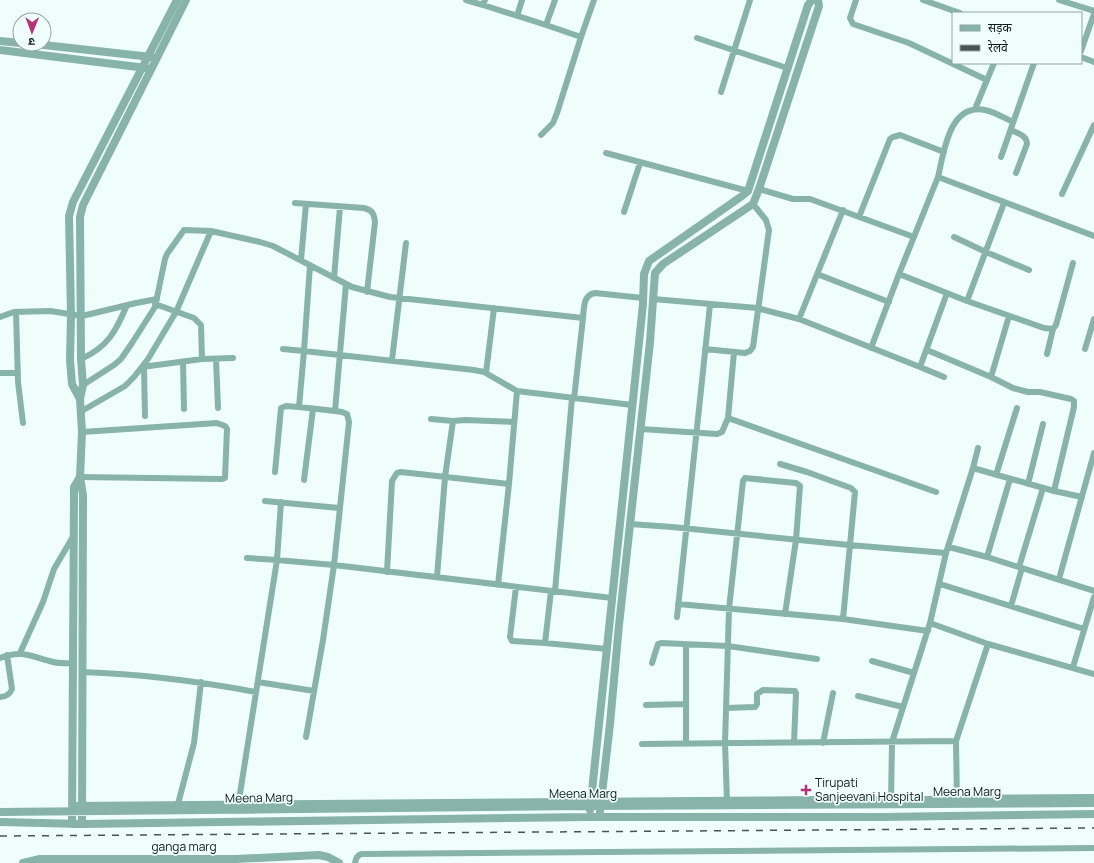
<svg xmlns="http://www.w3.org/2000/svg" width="1094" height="863" viewBox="0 0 1094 863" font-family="Manrope,'Noto Sans Devanagari',sans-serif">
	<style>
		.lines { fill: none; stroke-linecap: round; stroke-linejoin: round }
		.minor { stroke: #87b3ab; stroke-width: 6 }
		.tertiary { stroke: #87b3ab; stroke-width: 8 }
		.rail { stroke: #465552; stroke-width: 1.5; stroke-dasharray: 7 7; stroke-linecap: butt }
		.poi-dot { fill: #b73379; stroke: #effefb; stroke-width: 1.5 }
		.labels { text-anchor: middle; stroke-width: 3.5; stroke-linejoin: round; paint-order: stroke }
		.poi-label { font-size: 12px; fill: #0c1a18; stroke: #effefb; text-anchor: start }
		.street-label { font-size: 12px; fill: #0c1a18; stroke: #effefb }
	</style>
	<rect width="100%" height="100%" fill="#effefb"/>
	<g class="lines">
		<path class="minor" d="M 466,0 L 483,5
			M 485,0 L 483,5 L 546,25
			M 555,0 L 546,25 L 581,37 L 594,0
			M 856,0 L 850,18 L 853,24 L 909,43 L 987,80
			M 923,0 L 960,13
			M 1059,0 L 1094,11
			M 517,16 L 522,0
			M 697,38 L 787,68
			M 1081,51 L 1094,14
			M 1081,57 L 1094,62
			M 721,92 L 750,0
			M 975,109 L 994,63
			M 1013,122 C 1004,118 995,112 985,110 C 949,103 944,152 938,177 L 1094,236
			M 1011,130 C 1017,133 1027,135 1027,144 L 1016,173
			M 541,135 L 553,123 L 557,113 L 581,37
			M 606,153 L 748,191
			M 1001,157 L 1034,63
			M 938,177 L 899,274 L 967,301 L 1004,203
			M 759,189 L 793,199 L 810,199 L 914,237
			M 1062,194 L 1094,125
			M 295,203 L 364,208 C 372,210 374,213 375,222 L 367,292
			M 624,212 L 640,163
			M 859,217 L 890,139 L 893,137 L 900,135 L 944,152
			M 954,237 L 986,252 L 1029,270
			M 301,260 L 306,204
			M 310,265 L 304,351 L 474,370 L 484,372 L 517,391 L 632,405
			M 817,274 L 889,302
			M 334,278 L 340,207
			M 653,299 L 757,308 L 799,319 L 920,367 L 947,293
			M 967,301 L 1044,328 L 1053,329 L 1056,325 L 1073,263
			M 155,304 L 194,318 L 201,325 L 202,359
			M 16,312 L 18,382 L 23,423
			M 0,317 L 14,312 L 50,311 L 82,316 L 136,303 L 157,299
			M 799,319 L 843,210
			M 871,348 L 899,274
			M 283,349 L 304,351 L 299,407 L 335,411
			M 705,349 L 745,353 L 750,351 L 753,347 L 769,230 L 766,220 L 753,204
			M 1085,349 L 1094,319
			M 927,350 L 991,377 L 1013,388 L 1028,392 L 1040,392 L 1071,399 L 1074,401 L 1074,407 L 1054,491
			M 734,352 L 728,418 L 936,492
			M 1047,354 L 1053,329
			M 81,359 C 108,347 116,331 127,305
			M 216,359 L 218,408
			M 392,360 L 406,243
			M 183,362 L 184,409
			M 142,367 L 202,359 L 233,358
			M 144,367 L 145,416
			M 920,367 L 944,377
			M 0,373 L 18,373
			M 486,373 L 494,308
			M 991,377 L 1009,316
			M 83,385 L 114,365 L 121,359 L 132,343 L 155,307 L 165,259 L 167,254 L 184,230 L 211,231 L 260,242 L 273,246 L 352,287 L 390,297 L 583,318 C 584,308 583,295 595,293 L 643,298
			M 574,399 L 583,318
			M 80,412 L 125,386 L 134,377 L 148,359 L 176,312 L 211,231
			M 431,419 L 453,421
			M 641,429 L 717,434 L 722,432 L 728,418
			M 973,468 L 1054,491 L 1082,497
			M 275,472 L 281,408 L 286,406 L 299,407
			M 996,475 L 1017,408
			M 80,477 L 222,479 L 225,478 L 227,429 L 225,426 L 217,423 L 82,432
			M 304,480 L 313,409
			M 509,484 L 517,391
			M 1028,484 L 1043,424
			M 265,501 L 339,508
			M 281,502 L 277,560 L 334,565 L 349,422 L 347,414 L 342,412 L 335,411 L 346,284
			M 630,524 L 672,527 L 849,545 L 946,553
			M 949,547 L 987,557 L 1094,591
			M 987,557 L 1010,479
			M 1019,567 L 1043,488
			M 387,572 L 392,481 L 397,473 L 401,472 L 509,484 L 498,585
			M 437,577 L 445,477 L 453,421 L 465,420 L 514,422
			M 1059,579 L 1094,453
			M 940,584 L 1084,629
			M 516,587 L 510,637 L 512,641 L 545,643
			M 551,591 L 545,643 L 607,649
			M 555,591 L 572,398
			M 678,604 L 843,619 L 855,492 L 851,488 L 807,472 L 780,464
			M 1011,606 L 1022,568
			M 677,617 L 710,305
			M 843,619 L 928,631
			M 930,623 L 988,644 L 1094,674
			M 20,653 L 43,602 L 54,569 L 74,535
			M 0,658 C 23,649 32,657 53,662 C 60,664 66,663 73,663
			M 872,661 L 914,673
			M 652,663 L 658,644 L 661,643 L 728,646 L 817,659
			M 1073,667 L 1094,597
			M 82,672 C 142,674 197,681 256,692
			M 258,682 L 314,691
			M 858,696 L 903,707
			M 0,697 C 6,697 10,694 12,689 L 7,655
			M 646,705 L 686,704
			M 726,708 L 755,707 L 757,704 L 757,694 L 763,690 L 795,691 L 796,693 L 794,743
			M 306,737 L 323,640 L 334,565 L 612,598
			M 823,743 L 833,693
			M 642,744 L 956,741
			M 686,744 L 686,645
			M 957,801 L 956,741 L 988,644
			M 727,802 L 725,743 L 729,609 L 743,481 L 745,478 L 796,483 L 800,486 L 796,540 L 785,614
			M 891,803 L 892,742 L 930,623 L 946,553 L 973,468 L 978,448
			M 178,804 L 194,743 L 201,682
			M 72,805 L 1094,797
			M 238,806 L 277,560 L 247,558
			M 355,863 C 356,858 357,855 362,854 L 1094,848"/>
		<path class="tertiary" d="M 0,41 L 20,43
			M 35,44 L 151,57
			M 0,50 L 146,68
			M 80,399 L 72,384 L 70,360 L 71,315 L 69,216 L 73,202 L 177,0
			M 590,810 L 643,304 L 644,274 L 649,261 L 742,196 L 748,191 L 808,5 L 812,0
			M 600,811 L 610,724 L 619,625 L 650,342 L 655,273 L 663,264 L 753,204 L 759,189 L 819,6 L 818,0
			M 0,812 L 590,806 L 1094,803
			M 0,822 L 82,824 L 589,817 L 882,817 L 1094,814
			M 72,824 L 74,495 L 74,487 L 80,477
			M 82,824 L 83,495 L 80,477 L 82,432 L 80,399 L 83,385 L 81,359 L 80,217 L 83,205 L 186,0
			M 23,863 L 40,859 L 236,859 L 319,855 L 328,857 L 339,863"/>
		<path class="rail" d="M 0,836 L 1094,828"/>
	</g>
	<path class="poi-dot" d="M804 784h4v4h4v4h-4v4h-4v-4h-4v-4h4z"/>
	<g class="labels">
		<g class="poi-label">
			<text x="815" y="787">Tirupati<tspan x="815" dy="14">Sanjeevani Hospital</tspan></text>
		</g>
		<g class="street-label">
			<text x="967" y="796">Meena Marg</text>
			<text x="583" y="798">Meena Marg</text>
			<text transform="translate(259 798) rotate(-1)" y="4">Meena Marg</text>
			<text x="184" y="851">ganga marg</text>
		</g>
	</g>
	<rect x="952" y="12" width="130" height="52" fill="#effefb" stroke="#94a3a0"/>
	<rect x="960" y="25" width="20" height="6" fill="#87b3ab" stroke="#94a3a0"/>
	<text x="988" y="32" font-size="12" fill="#0c1a18">सड़क</text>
	<rect x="960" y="45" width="20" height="6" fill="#465552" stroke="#94a3a0"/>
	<text x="988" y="52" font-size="12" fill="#0c1a18">रेलवे</text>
	<g transform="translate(32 32) rotate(181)"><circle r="19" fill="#effefb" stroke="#94a3a0"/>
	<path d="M0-3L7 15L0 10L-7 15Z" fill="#b73379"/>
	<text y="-6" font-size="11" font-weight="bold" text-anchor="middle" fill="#0c1a18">उ</text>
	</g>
</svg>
